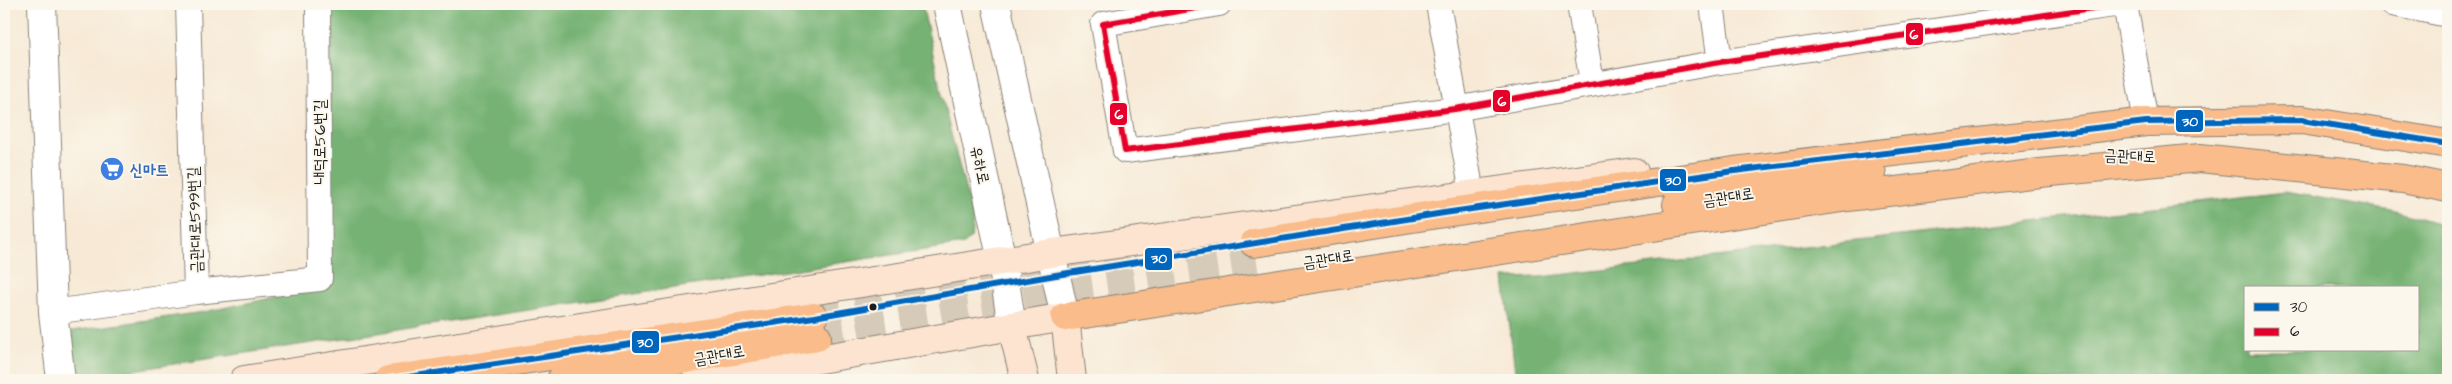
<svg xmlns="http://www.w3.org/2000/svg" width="2452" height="384" viewBox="0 0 2452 384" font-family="'Architects Daughter','Poor Story',sans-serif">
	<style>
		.forest { fill: #76b273; stroke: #496748; fill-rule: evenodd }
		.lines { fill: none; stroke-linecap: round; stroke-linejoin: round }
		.primary-tunnel { stroke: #d6cab9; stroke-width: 28; stroke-dasharray: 28 14; stroke-linecap: butt }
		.minor-casing { stroke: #8a8278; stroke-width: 26 }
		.tertiary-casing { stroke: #8a8278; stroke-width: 30 }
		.secondary-casing { stroke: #8a8278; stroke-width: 30 }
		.primary-casing { stroke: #8a8278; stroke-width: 30 }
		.minor { stroke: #fff; stroke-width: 24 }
		.tertiary { stroke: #fff; stroke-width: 28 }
		.secondary { stroke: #fde4d0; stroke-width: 28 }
		.primary { stroke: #f9bc8a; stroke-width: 28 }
		.bus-1-casing { stroke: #fbf7ec; stroke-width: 10 }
		.bus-2-casing { stroke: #fbf7ec; stroke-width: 10 }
		.bus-1 { stroke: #0065bd; stroke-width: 6 }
		.bus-2 { stroke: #e4002b; stroke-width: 6 }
		.bus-dot { fill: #1c1c1c; stroke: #fbf7ec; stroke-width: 2 }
		.labels { text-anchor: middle; stroke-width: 4; stroke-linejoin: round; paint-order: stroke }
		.street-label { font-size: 16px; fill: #1c1c1c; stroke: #fbf7ec }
		.shop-label { font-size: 16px; font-weight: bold; fill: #366cbe; stroke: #fbf7ec; text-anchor: start }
		.line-badge { stroke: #fbf7ec; stroke-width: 2 }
		.badge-label { font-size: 14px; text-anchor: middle; font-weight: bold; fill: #fff }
	</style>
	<rect width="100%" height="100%" fill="#fbf7ec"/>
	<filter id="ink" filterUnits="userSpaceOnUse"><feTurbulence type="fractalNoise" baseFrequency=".02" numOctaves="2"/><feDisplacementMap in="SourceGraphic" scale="10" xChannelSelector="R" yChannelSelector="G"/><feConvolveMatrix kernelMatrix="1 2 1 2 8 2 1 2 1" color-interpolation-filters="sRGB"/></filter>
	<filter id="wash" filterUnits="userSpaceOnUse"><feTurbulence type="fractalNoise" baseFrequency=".0096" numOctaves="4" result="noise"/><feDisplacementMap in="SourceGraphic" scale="20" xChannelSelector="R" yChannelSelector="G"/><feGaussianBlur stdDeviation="1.12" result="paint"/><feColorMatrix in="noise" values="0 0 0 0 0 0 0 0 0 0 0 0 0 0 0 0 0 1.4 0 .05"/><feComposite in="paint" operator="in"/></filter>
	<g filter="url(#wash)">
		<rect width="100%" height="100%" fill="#f7e9d5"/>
		<path class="forest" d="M 330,4 L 922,4 L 948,122 L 973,219 L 971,238 L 964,244 L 75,379 L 70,344 L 72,331 L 203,312 L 330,286 Z
			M 2285,192 L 2392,210 L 2448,226 L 2448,380 L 1516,380 L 1504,278 L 1541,277 ZM 2246,288 L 2418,288 L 2418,350 L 2246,350 Z"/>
	</g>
	<g filter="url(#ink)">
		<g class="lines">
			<path class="primary-tunnel" d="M 814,317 L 1254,243
				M 817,337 L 1012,304 L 1258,269"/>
			<g class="minor-casing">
				<path id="minor" d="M 188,4 L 196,292
					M 1219,4 L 1103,24 L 1125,151 L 1455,109 L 1720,62 L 2121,4
					M 1438,4 L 1472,193
					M 1579,4 L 1592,83
					M 1712,4 L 1720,62
					M 2125,4 L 2146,122
					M 2392,4 L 2448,15
					M 53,312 L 196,292 L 320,279 L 318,4"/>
			</g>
			<g class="tertiary-casing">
				<path id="tertiary" d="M 42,4 L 53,312 L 61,380
					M 947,4 L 1002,261 L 1012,327
					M 996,4 L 1065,317"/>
			</g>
			<g class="secondary-casing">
				<path id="secondary" d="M 1012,327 L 1025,380
					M 244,380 L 1052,253 L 1634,172
					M 696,380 L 1065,317 L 1072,380"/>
			</g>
			<g class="primary-casing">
				<path id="primary" d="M 1677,204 L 1872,174
					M 1254,243 L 1444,213 L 1734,171 L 2146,122 L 2302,120 L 2448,144
					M 1065,317 L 1848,197 L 2040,173 L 2200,158 L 2403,179 L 2448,188
					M 388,380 L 814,317
					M 561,380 L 817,337"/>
			</g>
			<use href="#minor" class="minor"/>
			<use href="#tertiary" class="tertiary"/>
			<use href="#secondary" class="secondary"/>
			<use href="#primary" class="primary"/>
			<g class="bus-1-casing">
				<path id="bus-1" d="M 388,380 L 814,317 L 1056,275 L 1444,213 L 1734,171 L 2146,122 L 2302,120 L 2448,144"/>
			</g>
			<g class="bus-2-casing">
				<path id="bus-2" d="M 1219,4 L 1103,24 L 1125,151 L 1455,109 L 1720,62 L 2121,4"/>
			</g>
			<use href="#bus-1" class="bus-1"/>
			<use href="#bus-2" class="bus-2"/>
		</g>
	</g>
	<defs>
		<g id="supermarket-disc" transform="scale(1.25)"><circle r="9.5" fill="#3f7fe0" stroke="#fbf7ec"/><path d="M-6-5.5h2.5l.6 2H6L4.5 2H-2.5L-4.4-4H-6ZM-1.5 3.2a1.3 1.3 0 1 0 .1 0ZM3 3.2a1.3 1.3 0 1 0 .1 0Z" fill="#fff"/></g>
	</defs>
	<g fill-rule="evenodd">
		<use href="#supermarket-disc" x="112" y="169"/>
	</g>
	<circle class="bus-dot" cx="873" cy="307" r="4.5"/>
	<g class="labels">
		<g class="street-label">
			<text transform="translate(319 142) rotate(-90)" y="6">내덕로56번길</text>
			<text transform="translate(2130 155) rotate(2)" y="6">금관대로</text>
			<text transform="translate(981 165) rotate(78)" y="6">유하로</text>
			<text transform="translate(1728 196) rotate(-9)" y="6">금관대로</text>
			<text transform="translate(194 220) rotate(-92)" y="6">금관대로599번길</text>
			<text transform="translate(1328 258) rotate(-9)" y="6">금관대로</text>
			<text transform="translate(719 354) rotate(-10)" y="6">금관대로</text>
		</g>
		<g class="shop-label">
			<text x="130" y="175">신마트</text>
		</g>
	</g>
	<g class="line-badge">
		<rect x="1905" y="22" width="19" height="24" rx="5" fill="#e4002b"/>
		<rect x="1492" y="89" width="19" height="24" rx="5" fill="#e4002b"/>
		<rect x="1109" y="102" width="19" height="24" rx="5" fill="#e4002b"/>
		<rect x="2175" y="109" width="29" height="24" rx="5" fill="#0065bd"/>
		<rect x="1659" y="168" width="28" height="24" rx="5" fill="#0065bd"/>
		<rect x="1144" y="247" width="29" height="24" rx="5" fill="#0065bd"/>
		<rect x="631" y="330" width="29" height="24" rx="5" fill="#0065bd"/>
	</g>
	<g class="badge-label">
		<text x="1914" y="39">6</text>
		<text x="1502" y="106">6</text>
		<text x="1119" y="119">6</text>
		<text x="2190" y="126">30</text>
		<text x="1673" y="185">30</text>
		<text x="1159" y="263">30</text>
		<text x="645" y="347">30</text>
	</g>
	<rect width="2452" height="384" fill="none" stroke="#fbf7ec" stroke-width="20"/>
	<rect x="2244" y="286" width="175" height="65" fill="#fbf7ec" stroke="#a29f99"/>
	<rect x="2254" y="303" width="25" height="8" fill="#0065bd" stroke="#a29f99"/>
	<text x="2290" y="312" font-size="15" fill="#1c1c1c">30</text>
	<rect x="2254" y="328" width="25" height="8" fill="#e4002b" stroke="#a29f99"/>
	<text x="2290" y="336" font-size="15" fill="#1c1c1c">6</text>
</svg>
